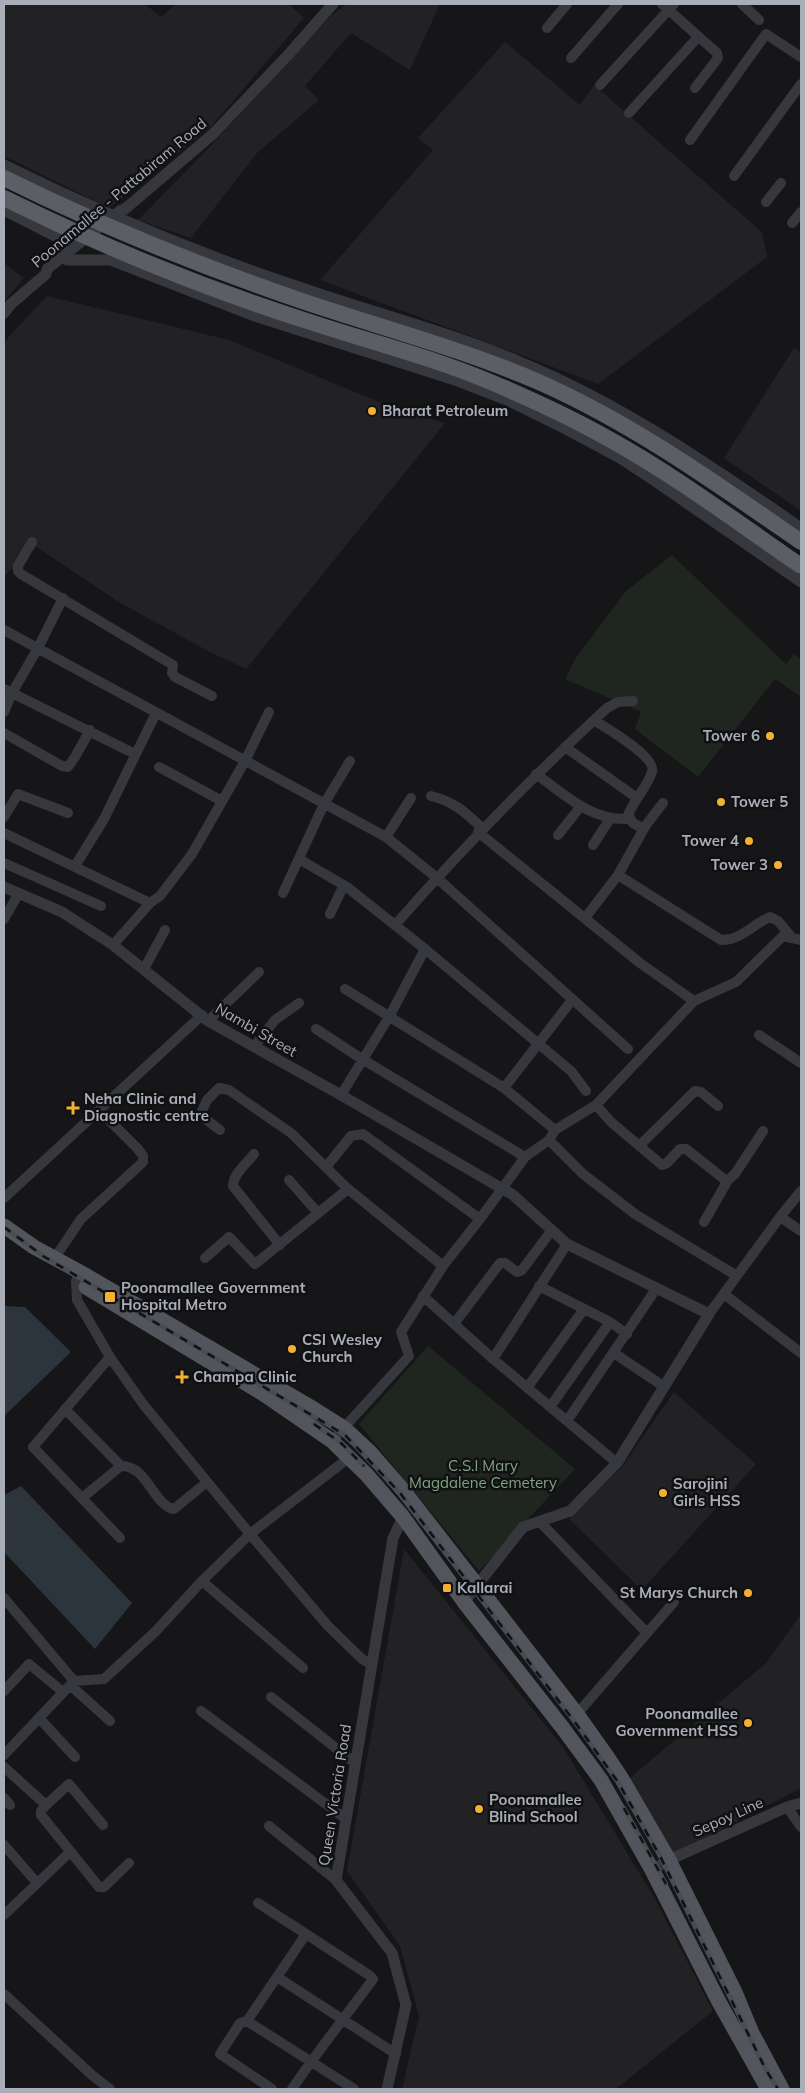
<svg xmlns="http://www.w3.org/2000/svg" width="805" height="2093" viewBox="0 0 805 2093" font-family="Mulish,sans-serif">
	<style>
		.built { fill: #222225 }
		.green { fill: #1e261f }
		.water { fill: #2c353c }
		.lines { fill: none; stroke-linecap: round; stroke-linejoin: round }
		.minor { stroke: #37383d; stroke-width: 10 }
		.tertiary { stroke: #37383d; stroke-width: 11 }
		.primary { stroke: #53555c; stroke-width: 15 }
		.trunk { stroke: #5b5e65; stroke-width: 16 }
		.rail-casing { stroke: #4a4c52; stroke-width: 4.5 }
		.rail { stroke: #111113; stroke-width: 2.5; stroke-dasharray: 8; stroke-linecap: butt }
		.poi-dot { fill: #f2b134; stroke: #111113; stroke-width: 2 }
		.labels { text-anchor: middle; stroke-width: 5; stroke-linejoin: round; paint-order: stroke }
		.street-label { font-size: 15px; fill: #a8adb8; stroke: #111113 }
		.poi-label { font-size: 15px; font-weight: bold; fill: #a8adb8; stroke: #111113; text-anchor: start }
		.park-label { font-size: 15px; fill: #7fa381; stroke: #111113 }
	</style>
	<rect width="100%" height="100%" fill="#161618"/>
	<path class="built" d="M 4,4 L 145,4 L 161,17 L 176,4 L 289,4 L 304,18 L 211,127 L 109,208 L 4,156 Z
		M 346,4 L 437,4 L 439,6 L 410,70 L 351,33 L 305,86 L 319,100 L 257,153 L 191,238 L 138,220 L 201,156 L 331,16 Z
		M 505,42 L 580,105 L 594,85 L 762,232 L 767,257 L 598,384 L 320,280 L 433,150 L 418,138 Z
		M 4,263 L 24,278 L 4,302 Z
		M 47,296 L 229,340 L 401,411 L 445,423 L 246,669 L 208,651 L 117,601 L 37,547 L 4,576 L 4,342 Z
		M 794,348 L 801,353 L 801,511 L 724,458 Z
		M 674,1392 L 756,1464 L 642,1590 L 569,1519 L 622,1467 Z
		M 404,1549 L 563,1747 L 654,1897 L 713,2011 L 616,2089 L 402,2089 L 419,2016 L 400,1946 L 347,1871 Z
		M 801,1614 L 801,1788 L 668,1857 L 624,1783 L 766,1663 Z"/>
	<path class="green" d="M 672,555 L 786,664 L 794,654 L 801,660 L 801,697 L 775,679 L 698,777 L 635,729 L 641,712 L 565,679 L 575,659 L 626,591 Z
		M 428,1346 L 575,1469 L 479,1571 L 359,1424 Z"/>
	<path class="water" d="M 4,1306 L 25,1307 L 71,1352 L 4,1416 Z
		M 21,1486 L 132,1603 L 95,1649 L 4,1552 L 4,1495 Z"/>
	<g class="lines">
		<path class="minor" d="M 662,4 L 717,53 L 718,58 L 695,88
			M 742,4 L 759,20
			M 547,28 L 567,4
			M 571,58 L 618,4
			M 600,85 L 674,4
			M 629,113 L 698,37
			M 690,140 L 766,34 L 801,57
			M 734,176 L 801,84
			M 766,202 L 781,183
			M 792,223 L 801,212
			M 32,542 L 18,566 L 18,571 L 21,574 L 173,665 L 172,673 L 175,677 L 212,696
			M 4,630 L 386,837 L 437,878 L 628,1049
			M 4,689 L 135,754
			M 4,712 L 12,693 L 38,648 L 63,598
			M 594,720 C 606,728 657,757 652,772 C 647,787 634,800 628,815 L 633,823 L 644,829
			M 4,733 L 62,766 L 68,767 L 75,757 L 90,730
			M 565,747 L 637,798
			M 159,767 L 222,801
			M 536,774 C 565,795 591,821 629,819
			M 431,796 C 455,802 465,812 482,828
			M 4,817 L 18,794 L 68,813
			M 478,832 L 640,963 L 694,1001
			M 4,833 L 150,903
			M 558,835 L 581,806
			M 386,837 L 411,798
			M 593,845 L 610,819
			M 299,859 L 347,887 L 425,949 L 571,1071 L 586,1091
			M 4,863 L 101,906
			M 75,866 L 104,819 L 156,713
			M 618,875 L 721,940 C 740,941 753,924 770,917 L 778,921 L 792,938
			M 283,893 L 324,804 L 350,761
			M 330,914 L 344,885
			M 585,918 L 618,875 L 646,825 L 663,803
			M 4,919 L 19,893
			M 395,925 C 462,849 532,777 607,708 L 618,702 L 633,701
			M 113,945 L 150,903 L 160,896 L 192,854 L 245,761 L 269,712
			M 144,969 L 165,930
			M 345,989 L 504,1088 L 555,1130
			M 208,1021 L 259,972
			M 316,1029 L 362,1059 L 525,1157
			M 759,1035 L 801,1063
			M 254,1047 L 275,1020 L 299,1003
			M 504,1088 L 572,1000
			M 341,1095 L 389,1017 L 425,949
			M 596,1105 L 611,1122 L 662,1165 L 667,1163 L 680,1149 L 686,1149 L 724,1179 L 728,1180 L 735,1174 L 763,1131
			M 220,1130 L 204,1118 L 202,1111 L 207,1100 L 219,1088 L 229,1090 L 291,1133 L 348,1189 L 443,1266
			M 549,1140 L 583,1174 L 635,1214 L 737,1276
			M 639,1146 L 695,1091 L 701,1092 L 718,1106
			M 254,1154 C 247,1163 233,1174 233,1186 L 280,1245
			M 326,1167 L 351,1136 L 363,1134 L 480,1219
			M 289,1180 L 318,1213
			M 4,1198 L 202,1015
			M 780,1217 L 801,1231
			M 704,1222 L 728,1180
			M 205,1258 L 229,1237 L 255,1264 L 348,1189
			M 54,1259 L 81,1219 L 143,1162 L 143,1156 L 138,1149 L 99,1110
			M 80,1272 L 76,1281 L 77,1300 L 110,1357 L 143,1404 L 250,1534 L 328,1626 L 362,1659 L 372,1665
			M 539,1286 L 610,1322 L 627,1334
			M 724,1294 L 801,1353
			M 423,1296 L 493,1359 L 617,1463
			M 709,1314 L 780,1217 L 801,1191
			M 454,1324 L 500,1263 L 505,1263 L 517,1272 L 522,1270 L 552,1230
			M 614,1353 L 663,1386
			M 110,1357 L 33,1447 L 120,1538
			M 493,1359 L 567,1244
			M 527,1388 L 584,1309
			M 550,1407 L 610,1322
			M 65,1409 L 121,1466
			M 567,1421 L 656,1289
			M 332,1441 L 409,1356 L 401,1332 L 443,1266 L 480,1219 L 525,1157 L 549,1140 L 555,1130 L 596,1105 L 694,1001 L 736,982 L 783,936 L 801,940
			M 82,1498 L 121,1466 C 147,1465 153,1505 174,1509 L 207,1482
			M 540,1522 L 647,1633
			M 202,1581 L 303,1668
			M 4,1598 L 74,1681 L 104,1679 L 156,1631 L 202,1581 L 250,1534 L 350,1457
			M 70,1685 L 110,1721
			M 4,1691 L 29,1664 L 63,1692
			M 271,1697 L 355,1763
			M 201,1711 L 346,1819
			M 577,1714 L 674,1602
			M 40,1719 L 75,1757
			M 4,1755 L 74,1681
			M 4,1767 L 46,1805 L 41,1811 L 41,1815 L 99,1887 L 104,1887 L 129,1863
			M 4,1798 L 10,1805
			M 46,1805 L 69,1784 L 103,1825
			M 787,1807 L 801,1827
			M 269,1826 L 336,1880
			M 4,1845 L 37,1883
			M 258,1903 L 306,1934
			M 4,1915 L 70,1852
			M 277,1977 L 247,2021 L 354,2089
			M 4,1994 L 93,2076 L 110,2089
			M 247,2021 L 240,2023 L 220,2054 L 272,2089
			M 292,2089 C 317,2052 346,2016 373,1979 L 369,1975 L 306,1934 L 277,1977 L 396,2054"/>
		<path class="tertiary" d="M 4,165 C 101,213 199,254 302,288 C 374,313 449,332 520,362 C 622,404 711,466 801,528
			M 4,210 L 61,239 L 67,253
			M 67,260 L 111,260 L 255,316 L 458,381 L 507,400 L 558,425 L 620,458 L 655,481 L 801,582
			M 4,313 L 11,304 L 46,274 L 47,269 L 121,210 L 125,209 L 213,134 L 288,55 L 333,4
			M 4,887 L 62,912 L 113,945 L 208,1021 L 341,1095 L 513,1195 L 567,1244 L 709,1314 L 617,1463 L 570,1511 L 523,1527 L 464,1602
			M 652,1870 L 669,1860 L 787,1807 L 801,1803
			M 387,2089 L 406,2005 L 392,1953 L 336,1880 L 393,1538 L 403,1517"/>
		<path class="primary" d="M 4,1226 L 34,1247 L 80,1272 L 314,1409 L 344,1428 L 369,1451 L 403,1490 L 577,1714 L 606,1755 L 622,1779 L 669,1860 L 735,1992 L 752,2033 L 782,2089
			M 86,1287 L 265,1395 L 332,1441 L 367,1475 L 403,1517 L 464,1602 L 562,1727 L 601,1780 L 652,1870 L 719,2002 L 768,2089"/>
		<path class="trunk" d="M 4,178 C 101,226 200,266 302,301 C 382,328 463,349 541,383 C 635,425 717,484 801,542
			M 4,198 C 101,246 201,287 304,320 C 367,341 432,357 493,383 C 533,400 572,418 609,439 C 676,476 738,523 801,566"/>
		<g class="rail-casing">
			<path id="rail" d="M 4,1227 L 43,1256 L 345,1435 L 400,1493 L 577,1725 L 618,1782 L 661,1858 L 766,2070 L 778,2089
				M 314,1424 L 341,1443 L 364,1466
				M 624,1808 L 666,1884"/>
		</g>
		<use href="#rail" class="rail"/>
	</g>
	<g class="poi-dot">
		<circle cx="372" cy="411" r="5"/>
		<circle cx="770" cy="736" r="5"/>
		<circle cx="721" cy="802" r="5"/>
		<circle cx="749" cy="841" r="5"/>
		<circle cx="778" cy="865" r="5"/>
		<path d="M70.5 1100.5h5v5h5v5h-5v5h-5v-5h-5v-5h5z"/>
		<rect x="104" y="1291" width="12" height="12" rx="2.5"/>
		<circle cx="292" cy="1349" r="5"/>
		<path d="M179.5 1369.5h5v5h5v5h-5v5h-5v-5h-5v-5h5z"/>
		<circle cx="663" cy="1493" r="5"/>
		<rect x="442" y="1583" width="10" height="10" rx="2.5"/>
		<circle cx="748" cy="1593" r="5"/>
		<circle cx="748" cy="1723" r="5"/>
		<circle cx="479" cy="1809" r="5"/>
	</g>
	<g class="labels">
		<g class="street-label">
			<text transform="translate(119 193) rotate(-40)" y="5">Poonamallee - Pattabiram Road</text>
			<text transform="translate(256 1030) rotate(30)" y="5">Nambi Street</text>
			<text transform="translate(335 1795) rotate(-81)" y="5">Queen Victoria Road</text>
			<text transform="translate(728 1817) rotate(-24)" y="5">Sepoy Line</text>
		</g>
		<g class="poi-label">
			<text x="382" y="416">Bharat Petroleum</text>
			<text x="760" y="741" text-anchor="end">Tower 6</text>
			<text x="731" y="807">Tower 5</text>
			<text x="739" y="846" text-anchor="end">Tower 4</text>
			<text x="768" y="870" text-anchor="end">Tower 3</text>
			<text x="84" y="1104">Neha Clinic and<tspan x="84" dy="17">Diagnostic centre</tspan></text>
			<text x="121" y="1293">Poonamallee Government<tspan x="121" dy="17">Hospital Metro</tspan></text>
			<text x="302" y="1345">CSI Wesley<tspan x="302" dy="17">Church</tspan></text>
			<text x="193" y="1382">Champa Clinic</text>
			<text x="673" y="1489">Sarojini<tspan x="673" dy="17">Girls HSS</tspan></text>
			<text x="457" y="1593">Kallarai</text>
			<text x="738" y="1598" text-anchor="end">St Marys Church</text>
			<text x="738" y="1719" text-anchor="end">Poonamallee<tspan x="738" dy="17">Government HSS</tspan></text>
			<text x="489" y="1805">Poonamallee<tspan x="489" dy="17">Blind School</tspan></text>
		</g>
		<g class="park-label">
			<text x="483" y="1471">C.S.I Mary<tspan x="483" dy="17">Magdalene Cemetery</tspan></text>
		</g>
	</g>
	<rect width="805" height="2093" fill="none" stroke="#a8adb8" stroke-width="10"/>
</svg>
